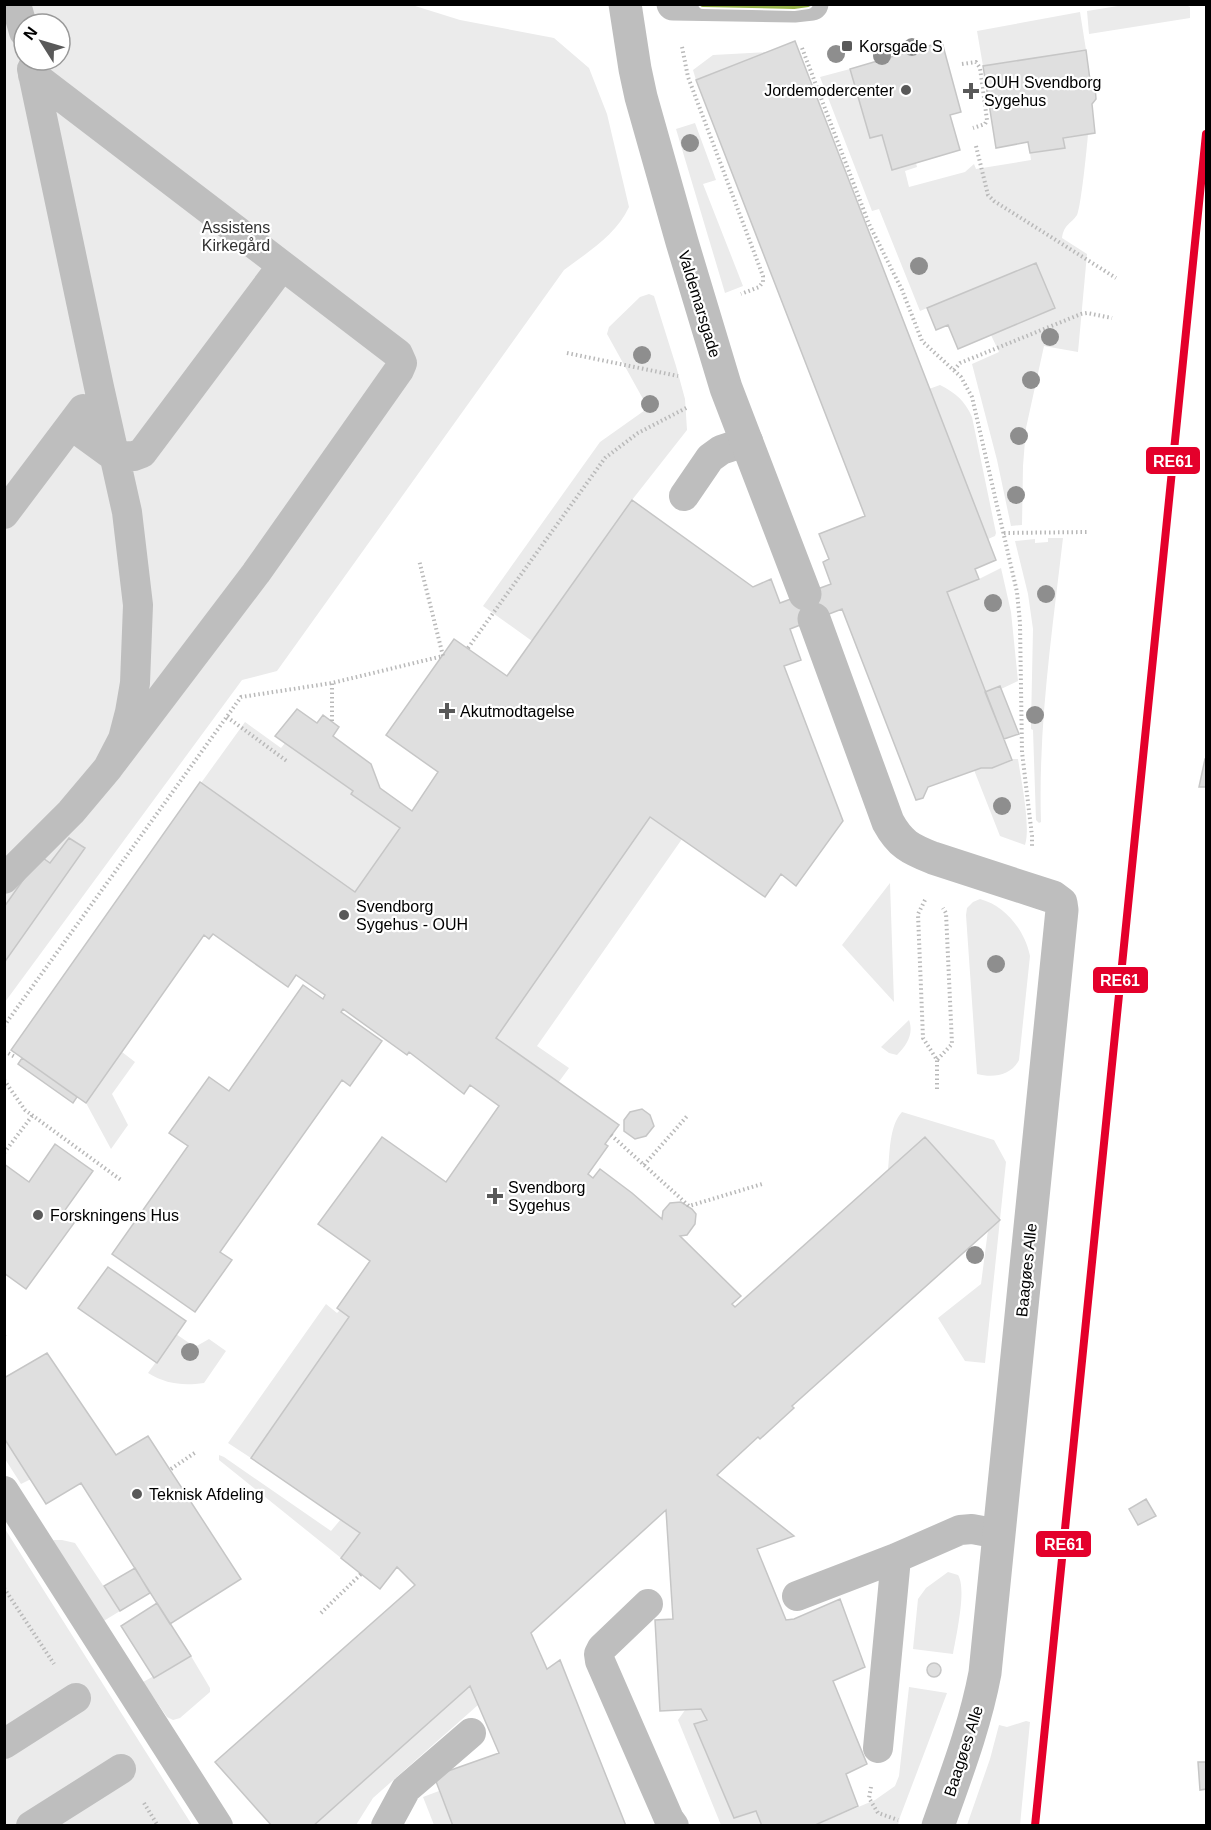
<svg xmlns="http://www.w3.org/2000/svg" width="1211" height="1830" viewBox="0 0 1211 1830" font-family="Helvetica,sans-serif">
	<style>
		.green { fill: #ebebeb; fill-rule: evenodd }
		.building { fill: #dfdfdf; stroke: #c6c6c6; stroke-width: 1.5 }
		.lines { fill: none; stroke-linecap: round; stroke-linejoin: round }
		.path { stroke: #b9b9b9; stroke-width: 4; stroke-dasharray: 1.5 3; stroke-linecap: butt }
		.service { stroke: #bebebe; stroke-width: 30 }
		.minor { stroke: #bebebe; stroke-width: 33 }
		.tertiary { stroke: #bebebe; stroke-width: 33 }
		.bus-1-casing { stroke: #fff; stroke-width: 10 }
		.bus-1 { stroke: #9cb74e; stroke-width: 6 }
		.rail-1-casing { stroke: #fff; stroke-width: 12 }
		.rail-1 { stroke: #e4002b; stroke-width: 8 }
		.tree { fill: #8e8e8e }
		.poi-dot { fill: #595959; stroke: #fff; stroke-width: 2 }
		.labels { text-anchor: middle; stroke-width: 4.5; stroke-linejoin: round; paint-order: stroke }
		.poi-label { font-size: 16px; fill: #000; stroke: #fff; text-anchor: start }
		.park-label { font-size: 16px; fill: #323232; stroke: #fff }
		.street-label { font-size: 16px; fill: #000; stroke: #fff }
		.line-badge { stroke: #fff; stroke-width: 2 }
		.badge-label { font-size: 16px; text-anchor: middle; font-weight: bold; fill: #fff }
	</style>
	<rect width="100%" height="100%" fill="#fff"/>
	<path class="green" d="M 5,5 L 412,5 L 460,20 L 554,38 L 589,68 L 607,114 L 629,207 C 616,235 588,252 564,270 L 277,671 L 242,680 L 5,1002 L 5,962 L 84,849 L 69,838 L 50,863 L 5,907 ZM 24,24 L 60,24 L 60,60 L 24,60 Z
		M 1124,5 L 1186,5 L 1190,7 L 1190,18 L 1089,34 L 1087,11 Z
		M 1080,12 L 1086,50 L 983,66 L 977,31 Z
		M 768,52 L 696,80 L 693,70 L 713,55 Z
		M 850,69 L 870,137 L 882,135 L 892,169 L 916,163 L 917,167 L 905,171 L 909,187 L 965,172 L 974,164 L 976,169 L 1031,160 L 1030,153 L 1065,148 L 1063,138 L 1088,134 C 1087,147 1081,207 1077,215 C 1071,224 1064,224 1062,238 L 1087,254 L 1078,352 L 1044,346 L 1026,428 L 1023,466 L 1022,525 L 1011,526 L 997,460 L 972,364 L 999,352 L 991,335 L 1036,263 L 920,311 L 879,209 L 872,211 L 820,77 Z
		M 695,123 L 716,180 L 703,184 L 743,286 L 725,293 L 676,129 Z
		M 649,294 L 654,296 L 676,366 L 685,399 L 687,430 L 632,500 L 532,641 L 483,606 L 600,442 L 648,408 L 607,334 L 609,327 L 640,297 Z
		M 940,385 C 956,393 965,401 972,417 L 996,533 L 995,536 L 988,539 L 929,389 Z
		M 1048,538 L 1063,538 C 1052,633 1038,727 1041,822 L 1039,823 L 1036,820 L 1033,730 L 1031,729 L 1031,724 L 1033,629 L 1028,594 L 1015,541 L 1035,539 L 1035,543 L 1048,542 Z
		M 1001,568 L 1011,612 L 1018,681 L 1001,689 L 999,686 L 985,692 L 947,592 L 979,579 Z
		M 245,722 L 281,748 L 285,743 L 353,791 L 352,794 L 400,828 L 355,892 L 201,783 Z
		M 1012,759 L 1018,759 C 1021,779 1031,827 1025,845 L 1000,836 L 974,770 L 981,768 L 992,768 L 1012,761 Z
		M 650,817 L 682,839 L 537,1046 L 569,1068 L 558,1083 L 496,1038 Z
		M 890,883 L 894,1002 L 842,945 Z
		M 980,899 C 1006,906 1025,931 1030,956 L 1019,1060 C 1011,1076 993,1078 977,1074 L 966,915 L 967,908 L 973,902 Z
		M 909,1020 C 914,1034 907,1045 897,1055 L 889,1053 L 881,1047 Z
		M 122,1052 L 135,1062 L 112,1094 L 128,1125 L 111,1149 L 86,1103 Z
		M 902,1112 L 994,1140 L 1006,1162 L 985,1363 L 965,1361 L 938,1318 L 981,1284 L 988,1230 L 1000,1219 L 925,1137 L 888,1170 C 890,1153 889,1126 902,1112 Z
		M 326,1304 L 337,1313 L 340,1310 L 349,1317 L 251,1458 L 228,1443 Z
		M 176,1334 L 195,1347 L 209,1339 L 226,1351 L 204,1383 C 183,1386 166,1384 148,1373 Z
		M 4,1438 L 31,1479 L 21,1484 L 5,1459 Z
		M 219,1455 L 224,1457 L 331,1531 L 341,1519 L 360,1533 L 341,1558 L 219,1460 Z
		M 5,1529 L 192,1825 L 5,1825 Z
		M 53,1540 L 62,1540 L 75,1543 L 120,1611 L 102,1622 Z
		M 948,1572 L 958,1575 C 967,1589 956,1636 953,1654 L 913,1649 L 918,1599 L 926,1588 Z
		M 191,1656 L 210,1688 L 210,1692 L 180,1718 L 173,1720 L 167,1717 L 143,1682 L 154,1676 L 155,1678 Z
		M 470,1686 L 478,1705 L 373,1798 L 356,1825 L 313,1826 Z
		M 909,1687 L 947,1693 L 900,1817 L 898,1825 L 813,1826 L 875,1800 L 895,1786 L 899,1776 Z
		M 701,1709 L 707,1720 L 694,1724 L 734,1818 L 756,1811 L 762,1825 L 721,1825 L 678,1720 L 685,1710 Z
		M 1026,1721 L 1030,1722 L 1020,1825 L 967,1825 L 990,1759 L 999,1725 L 1007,1727 Z
		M 439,1791 L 453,1825 L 434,1825 L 423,1797 Z"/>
	<path class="building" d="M 795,41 L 996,560 L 975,569 L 979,579 L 947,592 L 1012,760 L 992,768 L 981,768 L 928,787 L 923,798 L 916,800 L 842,609 L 790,629 L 801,660 L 784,666 L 843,821 L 796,886 L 781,874 L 765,897 L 650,817 L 496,1038 L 619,1125 L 605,1144 L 608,1146 L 588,1174 L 593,1178 L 600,1169 L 632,1193 L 662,1219 L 663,1211 L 670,1203 L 681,1202 L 692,1209 L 696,1214 L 695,1224 L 687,1235 L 680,1236 L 741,1296 L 732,1304 L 735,1307 L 925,1137 L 1000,1220 L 792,1406 L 794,1408 L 760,1439 L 758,1437 L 717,1475 L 794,1536 L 757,1549 L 786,1620 L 794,1619 L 840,1599 L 865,1667 L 833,1681 L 867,1764 L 846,1774 L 858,1806 L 813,1826 L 762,1826 L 756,1811 L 734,1818 L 694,1724 L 707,1720 L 701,1709 L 660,1711 L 655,1620 L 673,1619 L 666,1510 L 531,1633 L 547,1669 L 560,1660 L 626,1826 L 453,1826 L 434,1776 L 499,1753 L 470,1686 L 313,1826 L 272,1826 L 215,1762 L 415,1585 L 397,1567 L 380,1589 L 341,1558 L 360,1533 L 251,1458 L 349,1317 L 337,1308 L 370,1261 L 318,1224 L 382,1137 L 446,1182 L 499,1106 L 470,1085 L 464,1094 L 409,1052 L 407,1055 L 343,1009 L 341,1012 L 382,1041 L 350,1086 L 342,1080 L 220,1252 L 232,1260 L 195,1312 L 112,1254 L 188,1146 L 169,1133 L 209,1077 L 229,1091 L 303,985 L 323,999 L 325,995 L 296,975 L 288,987 L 213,934 L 209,939 L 204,935 L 86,1103 L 11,1050 L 200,782 L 355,892 L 400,828 L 351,794 L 353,791 L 275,736 L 297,709 L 317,723 L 323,715 L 339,727 L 333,736 L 371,764 L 380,788 L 412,811 L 438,772 L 386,735 L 454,639 L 507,676 L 632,500 L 753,587 L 771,579 L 780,603 L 831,584 L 823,562 L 829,559 L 819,534 L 865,516 L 696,80 Z
		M 942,42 L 961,112 L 950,115 L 960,150 L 892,170 L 882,135 L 870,138 L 850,69 Z
		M 1086,50 L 1090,80 L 1095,85 L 1096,99 L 1092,104 L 1095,133 L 1063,138 L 1065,148 L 1030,153 L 1028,142 L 996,148 L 983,66 Z
		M 1036,263 L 1055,308 L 958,349 L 948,325 L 936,330 L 927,308 Z
		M 1000,686 L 1019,734 L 1004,739 L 985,692 Z
		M 1205,759 L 1206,759 L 1206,787 L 1199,787 Z
		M 69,838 L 85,848 L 4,963 L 4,907 L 40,856 L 50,863 Z
		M 22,1058 L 77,1097 L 73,1103 L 18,1064 Z
		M 642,1109 L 650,1115 L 654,1126 L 646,1136 L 635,1139 L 624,1131 L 624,1120 L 630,1112 Z
		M 55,1144 L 93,1171 L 65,1210 L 77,1219 L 26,1289 L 4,1273 L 4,1164 L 29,1182 Z
		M 108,1267 L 186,1321 L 157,1363 L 78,1308 Z
		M 47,1353 L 116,1455 L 148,1436 L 241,1579 L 170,1624 L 81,1483 L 46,1504 L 4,1438 L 4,1378 Z
		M 1146,1499 L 1156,1516 L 1138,1525 L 1129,1509 Z
		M 135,1568 L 150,1593 L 120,1611 L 104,1586 Z
		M 157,1603 L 191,1656 L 154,1678 L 121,1626 Z
		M927 1670a7 7 0 1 1 14 0a7 7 0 1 1-14 0Z
		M 1198,1762 L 1206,1762 L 1206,1789 L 1200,1790 Z"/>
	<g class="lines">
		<path class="path" d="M 682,47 L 688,77 L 763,276 L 763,282 L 759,287 L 741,294
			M 802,48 L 869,224 L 902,290 L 922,341 L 961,377 L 972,397 L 1017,592 L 1020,623 L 1022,752 L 1032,836 L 1032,846
			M 962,64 L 976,62 L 980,68 L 987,120 L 985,124 L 973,128
			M 976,146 L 988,195 L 994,201 L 1116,278
			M 567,353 L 678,376
			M 954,370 L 960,363 L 965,361 L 1081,314 L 1087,313 L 1112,318
			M 1004,533 L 1087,532
			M 468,648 L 605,458 L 638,433 L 688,407
			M 227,717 L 288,762
			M 332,721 L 332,683
			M 925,900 L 918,914 L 923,1038 L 937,1060 L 952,1044 L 946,913 L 943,908
			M 4,1026 L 241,697 L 332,683 L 443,656 L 419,560
			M 4,1053 L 8,1053 L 15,1057
			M 4,1080 L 25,1110 L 121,1180
			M 937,1089 L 937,1060
			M 611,1135 L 689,1206 L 762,1184
			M 4,1153 L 32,1116
			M 644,1165 L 688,1115
			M 4,1336 L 7,1339
			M 171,1469 L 196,1452
			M 4,1588 L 54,1664
			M 321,1613 L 361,1574
			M 871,1787 L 869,1798 L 878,1813 L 898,1820
			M 144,1803 L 158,1826"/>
		<path class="service" d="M 16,4 L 24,32
			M 33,75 L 398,354 L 402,363 L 399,370 L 256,573 L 108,768
			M 71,425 L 115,457 L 134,456 L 142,453 L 282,266
			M 684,496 L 710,458 L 721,450 L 748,441
			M 4,514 L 83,409
			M 4,879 L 71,812 L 108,768 L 123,739 L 130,712 L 135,683 L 138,605 L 127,512 L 99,387 L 32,69
			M 4,1491 L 218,1826
			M 797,1596 L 896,1558 L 960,1530 L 972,1529 L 999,1534
			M 648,1604 L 602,1648 L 599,1654 L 600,1661 L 669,1819 L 674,1826
			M 4,1744 L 76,1698
			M 878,1748 L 896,1558
			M 31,1826 L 121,1769
			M 386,1826 L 406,1789 L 471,1733"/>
		<path class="minor" d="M 625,4 L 635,69 L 641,97 L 682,242 L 726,388 L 805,594
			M 814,619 L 888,822 C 900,844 910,849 933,858 L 1053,897 L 1061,903 L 1062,910 L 985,1673 C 975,1726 956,1775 938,1826"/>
		<path class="tertiary" d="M 673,4 L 794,6 L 812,4"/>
		<g class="bus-1-casing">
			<path id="bus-1" d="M 703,4 L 794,6 L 808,4"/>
		</g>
		<use href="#bus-1" class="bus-1"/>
		<g class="rail-1-casing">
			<path id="rail-1" d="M 1035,1826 L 1206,134"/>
		</g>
		<use href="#rail-1" class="rail-1"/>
	</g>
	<g class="tree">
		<circle cx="912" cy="47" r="9"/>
		<circle cx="836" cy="54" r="9"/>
		<circle cx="882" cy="56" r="9"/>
		<circle cx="690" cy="143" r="9"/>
		<circle cx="919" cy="266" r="9"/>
		<circle cx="1050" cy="337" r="9"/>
		<circle cx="642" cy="355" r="9"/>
		<circle cx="1031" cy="380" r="9"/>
		<circle cx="650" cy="404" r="9"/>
		<circle cx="1019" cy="436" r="9"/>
		<circle cx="1016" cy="495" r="9"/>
		<circle cx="1046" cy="594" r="9"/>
		<circle cx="993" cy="603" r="9"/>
		<circle cx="1035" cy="715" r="9"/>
		<circle cx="1002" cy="806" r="9"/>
		<circle cx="996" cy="964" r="9"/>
		<circle cx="975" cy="1255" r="9"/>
		<circle cx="190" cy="1352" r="9"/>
	</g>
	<g class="poi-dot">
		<rect x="841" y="40" width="12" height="12" rx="3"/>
		<circle cx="906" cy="90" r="6"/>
		<path d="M968 82h6v6h6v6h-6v6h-6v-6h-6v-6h6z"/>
		<path d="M444 702h6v6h6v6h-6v6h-6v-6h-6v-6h6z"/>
		<circle cx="344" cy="915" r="6"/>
		<path d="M492 1187h6v6h6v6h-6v6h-6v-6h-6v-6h6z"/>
		<circle cx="38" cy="1215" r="6"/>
		<circle cx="137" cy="1494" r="6"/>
	</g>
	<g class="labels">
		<g class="poi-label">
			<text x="859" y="52">Korsgade S</text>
			<text x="984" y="88">OUH Svendborg<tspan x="984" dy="18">Sygehus</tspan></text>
			<text x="894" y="96" text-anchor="end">Jordemodercenter</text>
			<text x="460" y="717">Akutmodtagelse</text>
			<text x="356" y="912">Svendborg<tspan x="356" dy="18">Sygehus - OUH</tspan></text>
			<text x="508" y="1193">Svendborg<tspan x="508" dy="18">Sygehus</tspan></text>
			<text x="50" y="1221">Forskningens Hus</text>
			<text x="149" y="1500">Teknisk Afdeling</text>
		</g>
		<g class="park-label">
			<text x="236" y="233">Assistens<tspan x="236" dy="18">Kirkegård</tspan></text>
		</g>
		<g class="street-label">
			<text transform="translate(700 304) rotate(73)" y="6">Valdemarsgade</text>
			<text transform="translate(1026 1270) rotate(-84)" y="6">Baagøes Alle</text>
			<text transform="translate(963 1751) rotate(-72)" y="6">Baagøes Alle</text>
		</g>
	</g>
	<g class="line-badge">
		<rect x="1145" y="446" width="56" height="29" rx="6" fill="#e4002b"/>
		<rect x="1092" y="966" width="57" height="28" rx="6" fill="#e4002b"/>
		<rect x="1035" y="1530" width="57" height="28" rx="6" fill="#e4002b"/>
	</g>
	<g class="badge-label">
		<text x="1173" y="467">RE61</text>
		<text x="1120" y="986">RE61</text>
		<text x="1064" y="1550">RE61</text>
	</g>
	<rect width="1211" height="1830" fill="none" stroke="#000000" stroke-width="12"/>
	<g transform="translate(42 42) rotate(307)"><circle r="28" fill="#ffffff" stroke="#999999" stroke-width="1.5"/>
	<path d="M0-4.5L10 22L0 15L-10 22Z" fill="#595959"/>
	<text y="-9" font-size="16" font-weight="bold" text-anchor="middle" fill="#000000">N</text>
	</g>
</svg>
